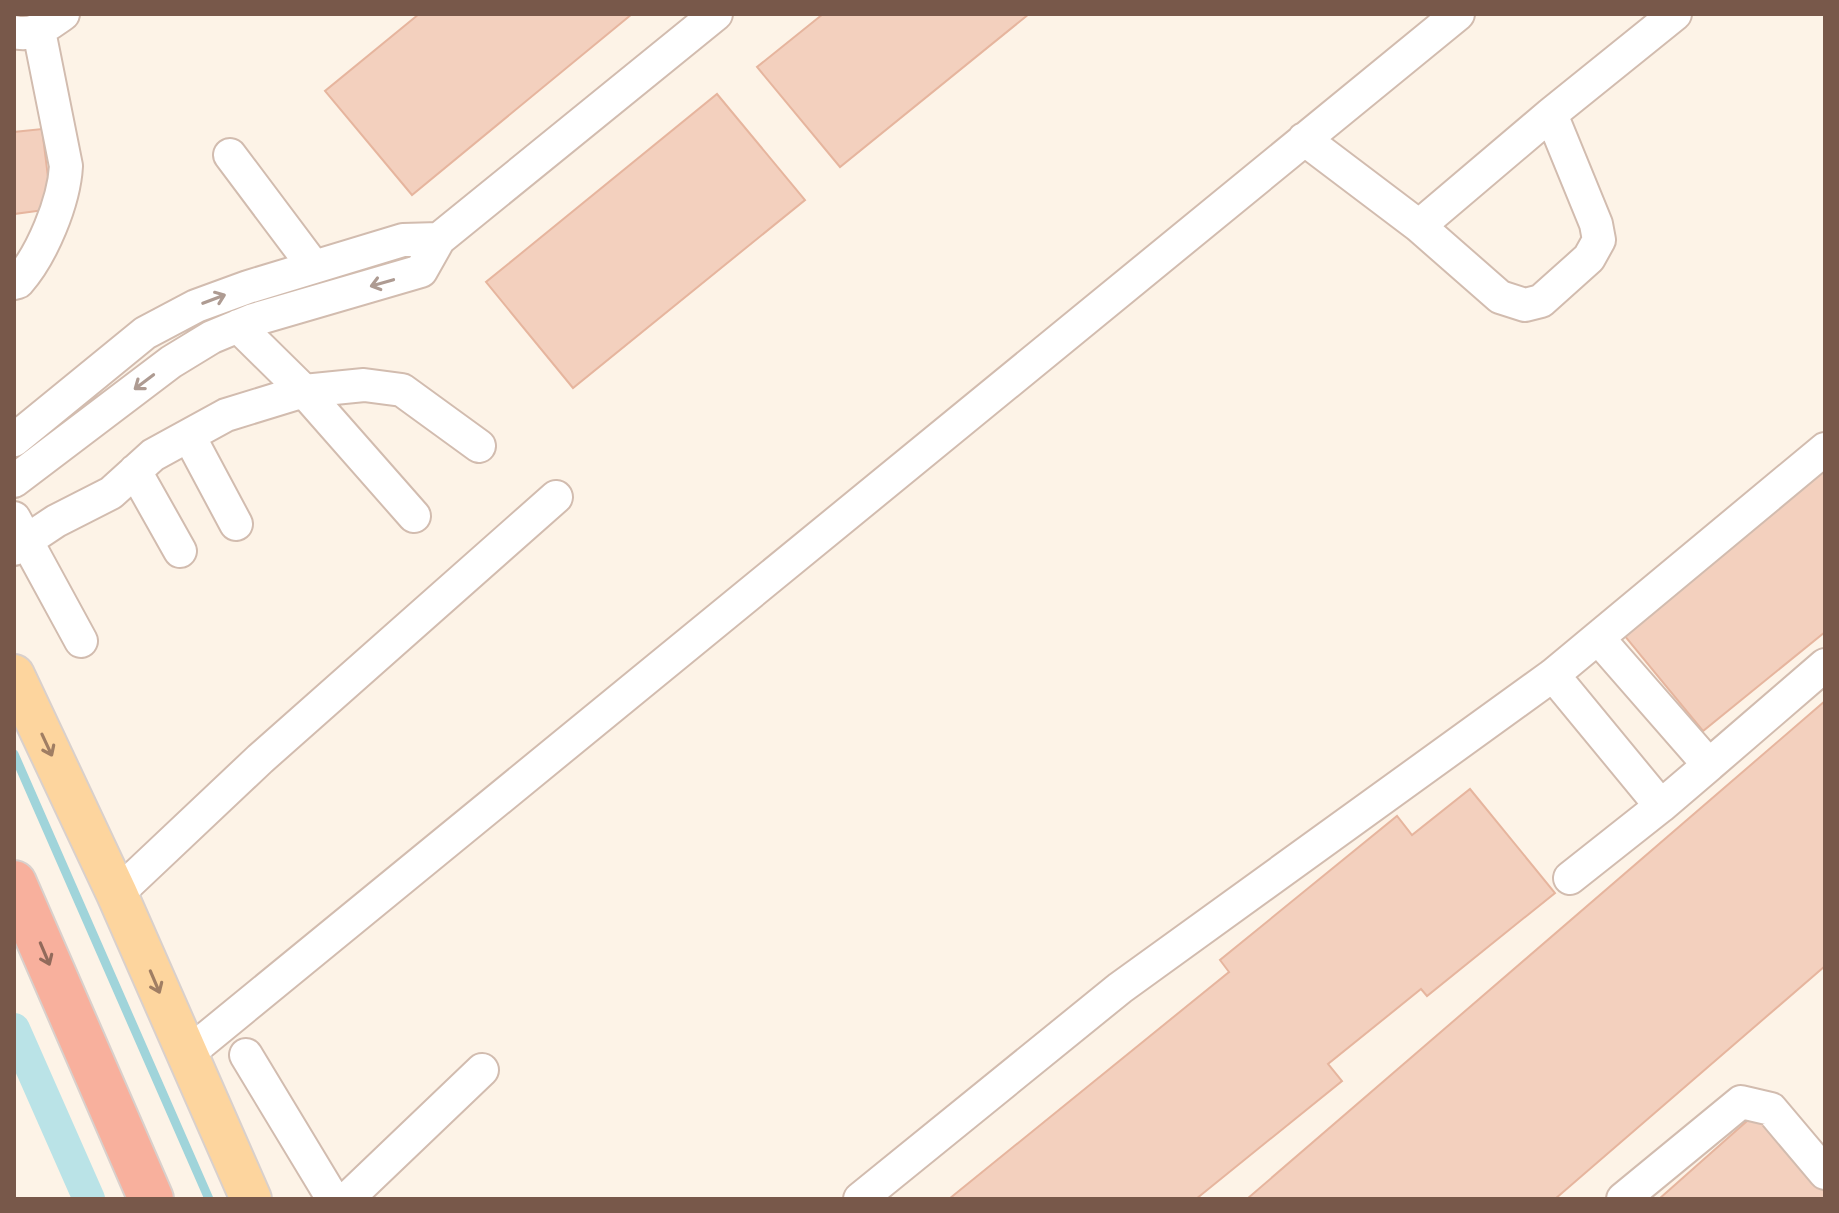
<svg xmlns="http://www.w3.org/2000/svg" width="1839" height="1213" viewBox="0 0 1839 1213" font-family="Manrope,sans-serif">
	<style>
		.lines { fill: none; stroke-linecap: round; stroke-linejoin: round }
		.stream { stroke: #a0d4da; stroke-width: 9 }
		.canal { stroke: #bae3e7; stroke-width: 32 }
		.building { fill: #f3d0be; stroke: #e6b59e; stroke-width: 2 }
		.minor-casing { stroke: #d2bcaf; stroke-width: 36 }
		.major-casing { stroke: #d9d0cc; stroke-width: 44 }
		.highway-casing { stroke: #d9d0cc; stroke-width: 48 }
		.minor { stroke: #fff; stroke-width: 32 }
		.major { stroke: #fdd59e; stroke-width: 40 }
		.highway { stroke: #f8b09d; stroke-width: 44 }
		.oneway { stroke: #ae9b92 }
		.oneway2 { stroke: #a07e63 }
		.oneway3 { stroke: #926a5b }
	</style>
	<rect width="100%" height="100%" fill="#fdf3e7"/>
	<g class="lines">
		<path class="stream" d="M 14,754 L 209,1199"/>
		<path class="canal" d="M 14,1029 L 89,1199"/>
	</g>
	<path class="building" d="M 419,14 L 632,14 L 412,195 L 325,91 Z
		M 823,14 L 1029,14 L 840,167 L 757,67 Z
		M 717,94 L 805,200 L 573,388 L 486,282 Z
		M 42,129 L 52,209 L 14,214 L 14,132 Z
		M 1825,462 L 1825,632 L 1703,731 L 1619,629 Z
		M 1825,701 L 1825,966 L 1555,1199 L 1247,1199 Z
		M 1470,789 L 1555,893 L 1427,996 L 1421,989 L 1328,1064 L 1342,1081 L 1196,1199 L 949,1199 L 1229,972 L 1220,960 L 1397,816 L 1412,835 Z
		M 1755,1114 L 1825,1192 L 1825,1199 L 1659,1199 Z"/>
	<g class="lines">
		<g class="minor-casing">
			<path id="minor" d="M 14,32 C 34,37 47,25 63,14
				M 1304,139 L 1419,226 L 1500,297 L 1525,305 L 1541,301 L 1589,258 L 1599,240 L 1596,224 L 1551,114
				M 230,155 L 314,267
				M 1419,226 L 1551,114 L 1675,14
				M 14,283 L 18,282 C 42,255 64,202 66,166 L 39,31
				M 238,326 L 304,391 L 414,516
				M 189,436 L 236,524
				M 14,440 L 145,333 L 196,306 L 248,287 L 403,240 L 439,239
				M 135,471 L 180,551
				M 14,481 L 171,362 L 212,337 L 253,320 L 421,271 L 439,239 L 716,14
				M 14,518 L 81,641
				M 14,549 L 56,521 L 111,493 L 153,455 L 226,415 L 304,391 L 364,385 L 402,390 L 479,446
				M 1598,638 L 1709,765 L 1825,665
				M 1553,675 L 1661,806 L 1570,878
				M 1661,806 L 1709,765
				M 117,894 L 260,759 L 556,497
				M 186,1055 L 1458,14
				M 246,1055 L 333,1199
				M 347,1199 L 482,1070
				M 860,1199 L 1120,988 L 1553,675 L 1825,449
				M 1623,1199 L 1741,1102 L 1771,1109 L 1825,1173"/>
		</g>
		<g class="major-casing">
			<path id="major" d="M 14,675 L 117,894 L 251,1199"/>
		</g>
		<g class="highway-casing">
			<path id="highway" d="M 14,883 L 151,1199"/>
		</g>
		<use href="#minor" class="minor"/>
		<use href="#major" class="major"/>
		<use href="#highway" class="highway"/>
	</g>
	<defs><path id="oneway-shaft" d="M-6 0H5M1.5-3L5.5 0L1.5 3" fill="none" stroke-width="1.6" stroke-linecap="round" stroke-linejoin="round" transform="scale(2)"/></defs>
	<g class="oneway">
		<use href="#oneway-shaft" transform="translate(382 283) rotate(164)"/>
		<use href="#oneway-shaft" transform="translate(214 299) rotate(-21)"/>
		<use href="#oneway-shaft" transform="translate(144 382) rotate(143)"/>
	</g>
	<g class="oneway2">
		<use href="#oneway-shaft" transform="translate(47 745) rotate(65)"/>
		<use href="#oneway-shaft" transform="translate(155 982) rotate(67)"/>
	</g>
	<use class="oneway3" href="#oneway-shaft" transform="translate(45 954) rotate(67)"/>
	<rect width="1839" height="1213" fill="none" stroke="#78584a" stroke-width="32"/>
</svg>
